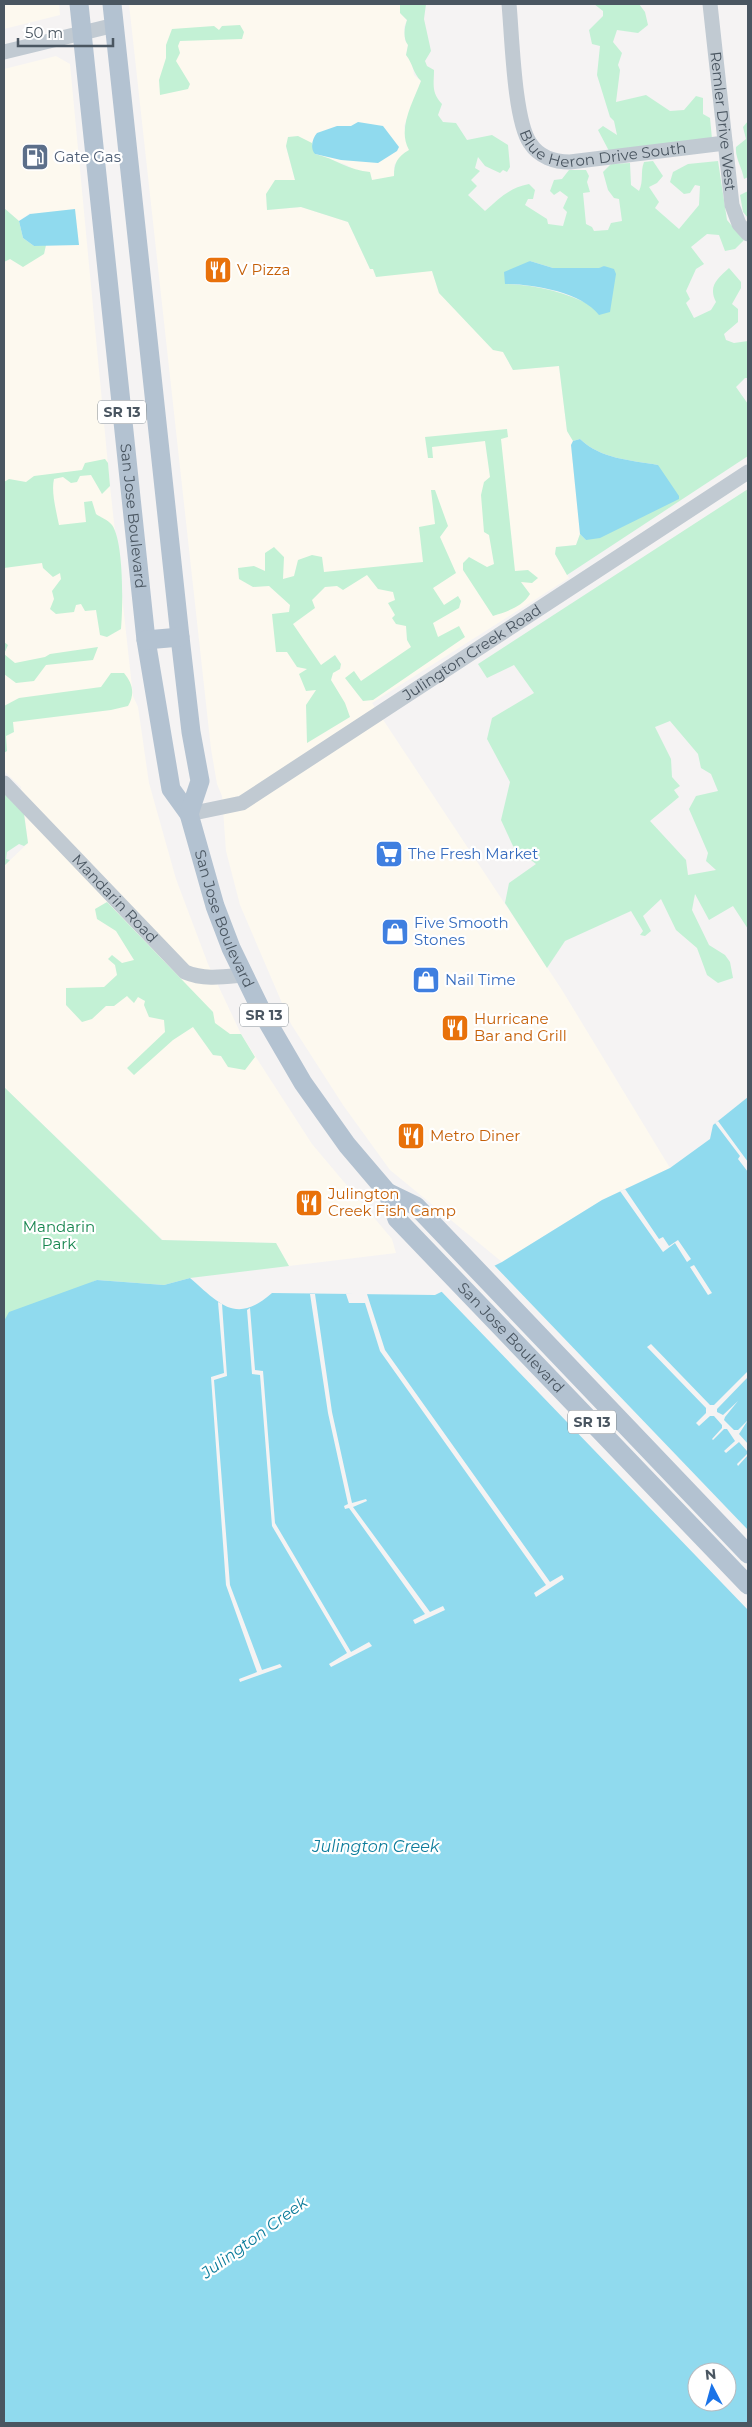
<svg xmlns="http://www.w3.org/2000/svg" width="752" height="2427" viewBox="0 0 752 2427" font-family="Montserrat,sans-serif">
	<style>
		.commercial { fill: #fdf9ef }
		.green { fill: #c3f1d5; fill-rule: evenodd }
		.water { fill: #90daee; fill-rule: evenodd }
		.pier { fill: #f5f3f3 }
		.lines { fill: none; stroke-linecap: round; stroke-linejoin: round }
		.minor { stroke: #c1cad2; stroke-width: 15 }
		.major { stroke: #b3c2d1; stroke-width: 19 }
		.labels { text-anchor: middle; stroke-width: 4.5; stroke-linejoin: round; paint-order: stroke }
		.shield { fill: #fff; stroke: #808990; stroke-width: 1 }
		.shield-label { font-size: 14px; font-weight: bold; fill: #4a5661 }
		.street-label { font-size: 15px; fill: #4a5661; stroke: #fff }
		.service-label { font-size: 15px; fill: #4e5e75; stroke: #fff; text-anchor: start }
		.food-label { font-size: 15px; fill: #c56008; stroke: #fff; text-anchor: start }
		.shop-label { font-size: 15px; fill: #366cbe; stroke: #fff; text-anchor: start }
		.park-label { font-size: 15px; fill: #17864f; stroke: #fff }
		.water-label { font-size: 16px; font-style: italic; fill: #0c7c9b; stroke: #fff }
	</style>
	<rect width="100%" height="100%" fill="#f5f3f3"/>
	<path class="commercial" d="M 4,4 L 59,4 L 60,15 L 4,29 Z
		M 129,4 L 400,4 L 400,13 L 407,20 L 404,27 L 405,41 L 408,45 L 406,55 L 412,63 L 414,75 L 421,81 L 404,126 L 409,150 L 394,165 L 394,177 L 372,181 L 369,172 L 356,171 L 347,165 L 315,154 L 313,151 L 286,147 L 295,180 L 268,210 L 301,207 L 348,222 L 370,269 L 432,271 L 439,293 L 503,352 L 513,370 L 559,366 L 567,431 L 573,441 L 571,445 L 580,534 L 576,545 L 556,547 L 555,554 L 569,578 L 372,703 L 562,990 L 670,1168 L 602,1200 L 502,1262 L 390,1170 L 343,1105 L 291,1024 L 240,905 L 226,851 L 222,796 L 217,784 L 211,749 Z
		M 56,56 L 70,64 L 110,486 L 133,696 L 138,707 L 149,783 L 176,879 L 208,964 L 241,1034 L 312,1144 L 392,1239 L 396,1253 L 289,1266 L 276,1243 L 163,1240 L 4,1087 L 4,866 L 28,843 L 21,787 L 4,771 L 4,262 L 10,259 L 44,254 L 46,245 L 79,245 L 30,213 L 19,221 L 4,208 L 4,69 Z"/>
	<path class="green" d="M 400,4 L 426,4 L 424,19 L 431,51 L 425,61 L 427,66 L 434,70 C 434,85 431,92 442,104 L 438,115 L 443,122 L 456,123 L 467,140 L 492,135 L 508,145 L 510,167 L 507,172 L 503,170 L 500,173 L 485,166 L 478,157 L 475,168 L 480,171 L 471,180 L 477,186 L 468,195 L 485,211 C 500,198 509,188 529,184 L 535,190 L 533,199 L 528,199 L 525,205 L 547,219 L 548,224 L 563,226 L 567,212 L 563,208 L 568,197 L 560,191 L 554,195 L 550,191 L 554,180 L 562,179 L 569,170 L 586,170 L 589,176 L 587,182 L 590,192 L 583,193 L 586,224 L 592,227 L 594,231 L 608,230 L 611,223 L 622,221 L 619,199 L 614,198 L 608,190 L 603,172 L 611,164 L 630,163 L 631,185 L 639,191 C 644,181 640,172 644,162 L 653,161 L 663,176 L 657,183 L 649,187 L 659,202 L 655,208 L 679,229 L 699,205 L 700,186 L 695,185 L 690,193 L 684,194 L 670,182 L 673,172 L 688,164 L 718,161 L 727,220 L 744,240 L 735,249 L 725,251 L 719,235 L 707,234 L 691,247 L 704,264 L 696,269 L 686,291 L 690,299 L 686,303 L 694,318 L 711,310 L 716,302 C 708,286 717,279 729,268 L 741,282 L 741,288 L 732,304 L 738,309 L 738,322 L 724,334 L 726,340 L 734,343 L 748,341 L 748,378 L 745,378 L 736,387 L 748,404 L 748,456 L 567,575 L 555,554 L 556,547 L 576,545 L 580,534 L 586,540 L 658,465 C 630,460 601,459 580,439 L 573,441 L 567,431 L 559,366 L 513,370 L 503,352 L 493,350 L 439,293 L 432,271 L 376,277 L 373,269 L 370,269 L 348,222 L 301,207 L 267,210 L 266,194 L 275,180 L 295,180 L 286,146 L 288,137 L 298,136 L 312,143 L 315,154 C 334,158 350,171 370,172 L 372,180 L 394,176 C 394,163 397,157 409,150 C 397,129 413,102 421,81 C 413,73 413,64 406,55 L 408,45 C 403,39 404,28 407,20 L 400,13 ZM 530,261 L 553,268 L 600,268 L 605,266 L 593,307 C 568,292 534,285 505,284 Z
		M 594,4 L 639,4 L 645,12 L 648,25 L 638,33 L 617,30 L 613,42 L 622,53 L 618,65 L 620,70 L 616,102 L 646,95 L 670,111 L 684,110 L 696,96 L 703,98 L 703,114 L 710,118 L 712,139 L 609,151 L 598,130 L 603,126 L 617,135 L 614,121 L 610,117 L 597,75 L 600,46 L 592,44 L 589,30 L 603,16 L 603,11 Z
		M 240,25 L 244,32 L 242,39 L 180,41 L 178,46 L 180,53 L 176,61 L 190,84 L 188,89 L 160,95 L 159,80 L 166,58 L 166,45 L 172,29 L 214,26 L 219,30 L 222,26 Z
		M 748,121 L 748,177 L 744,179 C 742,167 735,158 736,147 L 746,139 L 743,127 Z
		M 748,191 L 748,218 L 743,212 L 740,195 Z
		M 4,208 L 19,221 L 23,238 L 34,246 L 46,245 L 44,254 L 23,267 L 10,259 L 4,262 Z
		M 507,429 L 508,437 L 501,439 L 515,571 L 528,570 L 538,578 L 532,583 L 521,582 L 530,594 C 522,607 508,611 493,616 L 463,570 L 463,563 L 469,557 L 487,567 L 494,564 L 489,535 L 484,532 L 481,495 L 484,482 L 490,477 L 485,441 L 432,447 L 433,458 L 428,458 L 425,437 Z
		M 105,459 L 108,463 L 110,486 L 102,494 L 91,475 L 80,476 L 77,482 L 71,483 L 63,477 L 54,479 C 51,492 56,510 59,525 L 86,522 L 84,502 L 92,501 L 96,514 C 100,517 108,520 112,525 C 124,542 123,607 121,629 L 107,637 L 100,635 L 96,610 L 85,611 L 81,604 L 76,605 L 74,612 L 56,614 L 50,609 L 54,599 L 52,591 L 61,579 L 60,573 L 53,577 L 43,568 L 42,563 L 4,568 L 4,482 L 9,479 L 26,482 L 34,476 L 82,470 L 85,463 Z
		M 748,489 L 748,929 L 733,906 L 709,920 L 695,894 L 692,910 L 709,945 L 725,955 L 730,962 L 733,978 L 718,983 L 707,975 L 697,948 L 676,930 L 661,899 L 643,916 L 651,931 L 645,936 L 640,935 L 643,931 L 631,911 L 565,941 L 547,968 L 505,903 L 509,883 L 536,864 L 513,846 L 501,820 L 510,782 L 487,739 L 492,718 L 534,693 L 514,665 L 487,678 L 478,664 ZM 670,721 L 698,754 L 701,768 L 711,774 L 718,791 L 696,796 L 689,809 L 708,853 L 706,861 L 716,870 L 688,875 L 686,860 L 650,821 L 679,797 L 674,790 L 680,786 L 672,777 L 671,759 L 655,727 Z
		M 431,490 L 435,490 L 448,526 L 440,537 L 456,573 L 433,588 L 444,605 L 458,596 L 461,601 L 459,608 L 433,623 L 438,637 L 459,626 L 465,637 L 373,700 L 363,701 L 345,678 L 354,671 L 361,681 L 411,647 L 407,640 L 406,626 L 396,624 L 392,618 L 395,615 L 388,603 L 395,600 L 393,592 L 378,589 L 367,575 L 343,590 L 337,586 L 325,587 L 312,600 L 315,608 L 293,624 L 321,665 L 335,655 L 341,664 L 340,669 L 333,673 L 331,680 L 345,703 L 350,717 L 307,743 L 306,705 L 316,690 L 306,691 L 299,674 L 307,669 L 297,667 L 287,652 L 276,652 L 272,614 L 289,612 L 290,605 L 269,586 L 253,587 L 239,579 L 238,568 L 254,566 L 265,571 L 265,553 L 274,547 L 284,557 L 283,579 L 294,576 L 298,560 L 312,555 L 322,557 L 324,572 L 423,562 L 419,527 L 435,524 Z
		M 4,642 L 8,645 L 4,654 L 15,663 L 45,657 L 50,654 L 98,647 L 93,660 L 46,665 L 34,681 L 16,683 L 4,674 Z
		M 111,673 L 124,673 C 133,684 135,694 128,706 L 111,710 L 13,722 L 14,732 L 6,736 L 7,751 L 4,753 L 4,706 L 19,698 L 101,687 Z
		M 4,793 L 24,814 L 28,843 L 24,846 L 19,844 L 7,852 L 6,859 L 10,860 L 4,866 Z
		M 107,902 L 213,1012 L 215,1023 L 230,1034 L 241,1034 L 255,1057 L 245,1070 L 228,1067 L 221,1056 L 213,1055 L 193,1027 L 173,1040 L 134,1075 L 127,1068 L 165,1032 L 164,1020 L 149,1017 L 144,1005 L 145,1001 L 138,997 L 134,1003 L 127,996 L 114,1006 L 106,1006 L 92,1019 L 82,1022 L 66,1005 L 66,988 L 104,987 L 117,975 L 115,965 L 108,959 L 112,955 L 122,963 L 134,960 L 116,931 L 97,919 L 95,909 Z
		M 4,1087 L 162,1240 L 276,1243 L 289,1266 L 190,1278 L 164,1285 L 97,1280 L 4,1321 Z"/>
	<path class="water" d="M 358,122 L 383,126 L 399,147 L 397,151 L 378,163 L 341,160 L 315,154 C 310,148 312,139 317,133 L 337,126 L 351,126 Z
		M 75,209 L 79,245 L 34,246 L 23,238 L 19,221 L 30,214 Z
		M 530,261 L 553,268 L 599,268 L 604,266 L 614,269 L 616,274 L 610,312 L 599,315 C 581,292 533,284 505,284 L 504,272 Z
		M 580,439 C 601,459 630,460 658,465 L 679,496 L 679,499 L 600,538 L 586,540 L 580,534 L 571,445 L 573,441 Z
		M 748,1097 L 748,2423 L 4,2423 L 4,1321 L 9,1312 L 97,1280 L 164,1285 L 190,1278 C 220,1304 236,1325 272,1293 L 435,1295 L 502,1262 L 602,1200 L 670,1168 L 710,1139 L 713,1125 ZM 697,2372 L 727,2372 L 727,2402 L 697,2402 Z"/>
	<path class="pier" d="M 718,1121 L 748,1162 L 748,1172 L 738,1159 L 740,1156 L 715,1123 Z
		M 625,1189 L 659,1239 L 663,1237 L 669,1246 L 678,1240 L 691,1259 L 687,1262 L 675,1243 L 663,1252 L 620,1191 Z
		M 493,1264 L 748,1530 L 748,1610 L 440,1290 Z
		M 694,1265 L 712,1293 L 708,1295 L 690,1267 Z
		M 310,1294 L 315,1294 L 332,1412 L 352,1503 L 366,1499 L 367,1501 L 353,1507 L 430,1612 L 443,1606 L 445,1610 L 415,1624 L 413,1620 L 425,1614 L 349,1508 L 345,1509 L 344,1506 L 348,1504 L 328,1413 Z
		M 346,1294 L 367,1294 L 385,1350 L 550,1582 L 562,1575 L 564,1579 L 536,1597 L 534,1593 L 546,1585 L 380,1351 L 365,1303 L 349,1303 Z
		M 218,1302 L 222,1304 L 227,1376 L 214,1380 L 230,1585 L 262,1670 L 280,1664 L 282,1667 L 240,1682 L 239,1679 L 257,1672 L 226,1585 L 211,1377 L 224,1373 Z
		M 250,1308 L 255,1370 L 263,1371 L 275,1523 L 351,1652 L 369,1642 L 372,1646 L 331,1667 L 329,1664 L 347,1653 L 272,1526 L 260,1375 L 252,1374 L 247,1310 Z
		M 651,1344 L 710,1405 L 714,1405 L 748,1371 L 748,1377 L 717,1409 L 717,1412 L 723,1415 L 738,1401 L 725,1417 L 724,1420 L 734,1430 L 738,1430 L 748,1420 L 739,1434 L 748,1444 L 748,1455 L 738,1466 L 737,1464 L 747,1454 L 747,1451 L 739,1442 L 726,1453 L 724,1451 L 735,1441 L 727,1429 L 724,1429 L 713,1440 L 712,1439 L 722,1428 L 722,1425 L 714,1416 L 710,1416 L 699,1426 L 696,1423 L 706,1413 L 706,1408 L 647,1347 Z"/>
	<g class="lines">
		<g class="minor">
			<path id="s1" d="M 509,4 C 512,35 514,120 530,143 C 539,157 555,162 570,162 L 725,143"/>
			<path id="s2" d="M 710,4 L 732,205 L 739,224 L 748,234"/>
			<path d="M 4,52 L 115,25"/>
			<path id="s3" d="M 4,783 L 185,972 C 204,980 223,977 243,975"/>
			<path id="s4" d="M 189,814 L 242,803 L 748,472"/>
		</g>
		<g class="major">
			<path id="s5" d="M 79,4 L 146,640 L 171,789 L 189,814 L 215,906 L 231,948 L 264,1016 L 303,1083 L 347,1145 L 387,1192 L 397,1219 L 748,1585"/>
			<path d="M 112,4 L 180,637 L 191,732 L 200,781 L 189,814"/>
			<path d="M 146,640 L 180,637"/>
			<path d="M 387,1192 L 416,1206 L 748,1554"/>
		</g>
	</g>
	<defs>
		<g id="fuel-square" transform="scale(1.4375)"><rect x="-9" y="-9" width="18" height="18" rx="4" fill="#5c6f8a" stroke="#fff"/><path d="M-5.5-6h7V0h2V4h1.3V-2.5L3-4.5l.8-.8L6-3V5H2.5V1h-1V6h-7ZM-4.2-4.7v3.2H.2V-4.7Z" fill="#fff"/></g>
		<g id="restaurant-square" transform="scale(1.4375)"><rect x="-9" y="-9" width="18" height="18" rx="4" fill="#e8710a" stroke="#fff"/><path d="M-5-6h1v4h1v-4h1v4h1v-4h1v5L-1.5 .5V6h-2V.5L-5-1ZM5-6V6H3V1.5H1.5Q1.5-4 5-6Z" fill="#fff"/></g>
		<g id="supermarket-square" transform="scale(1.4375)"><rect x="-9" y="-9" width="18" height="18" rx="4" fill="#3f7fe0" stroke="#fff"/><path d="M-6-5.5h2.5l.6 2H6L4.5 2H-2.5L-4.4-4H-6ZM-1.5 3.2a1.3 1.3 0 1 0 .1 0ZM3 3.2a1.3 1.3 0 1 0 .1 0Z" fill="#fff"/></g>
		<g id="shop-square" transform="scale(1.4375)"><rect x="-9" y="-9" width="18" height="18" rx="4" fill="#3f7fe0" stroke="#fff"/><path d="M-5-2.5h2.3a2.7 3.5 0 0 1 5.4 0H5L5.5 6h-11ZM-1.5-2.5h3a1.5 2.3 0 0 0-3 0Z" fill="#fff"/></g>
	</defs>
	<g fill-rule="evenodd">
		<use href="#fuel-square" x="35" y="157"/>
		<use href="#restaurant-square" x="218" y="270"/>
		<use href="#supermarket-square" x="389" y="854"/>
		<use href="#shop-square" x="395" y="932"/>
		<use href="#shop-square" x="426" y="980"/>
		<use href="#restaurant-square" x="455" y="1028"/>
		<use href="#restaurant-square" x="411" y="1136"/>
		<use href="#restaurant-square" x="309" y="1203"/>
	</g>
	<g class="labels">
		<g class="shield">
			<rect x="98" y="400.5" width="48" height="23" rx="4"/>
			<rect x="240" y="1003.5" width="48" height="23" rx="4"/>
			<rect x="568" y="1410.5" width="48" height="23" rx="4"/>
		</g>
		<g class="shield-label">
			<text x="122" y="417">SR 13</text>
			<text x="264" y="1020">SR 13</text>
			<text x="592" y="1427">SR 13</text>
		</g>
		<g class="street-label">
			<text dy="5" stroke="none"><textPath href="#s2" startOffset="118">Remler Drive West</textPath></text>
			<text dy="5" stroke="none"><textPath href="#s1" startOffset="216">Blue Heron Drive South</textPath></text>
			<text dy="5" stroke="none"><textPath href="#s5" startOffset="515">San Jose Boulevard</textPath></text>
			<text dy="5" stroke="none"><textPath href="#s4" startOffset="329">Julington Creek Road</textPath></text>
			<text dy="5" stroke="none"><textPath href="#s3" startOffset="160">Mandarin Road</textPath></text>
			<text dy="5" stroke="none"><textPath href="#s5" startOffset="932">San Jose Boulevard</textPath></text>
			<text dy="5" stroke="none"><textPath href="#s5" startOffset="1446">San Jose Boulevard</textPath></text>
		</g>
		<g class="service-label">
			<text x="54" y="162">Gate Gas</text>
		</g>
		<g class="food-label">
			<text x="237" y="275">V Pizza</text>
			<text x="474" y="1024">Hurricane<tspan x="474" dy="17">Bar and Grill</tspan></text>
			<text x="430" y="1141">Metro Diner</text>
			<text x="328" y="1199">Julington<tspan x="328" dy="17">Creek Fish Camp</tspan></text>
		</g>
		<g class="shop-label">
			<text x="408" y="859">The Fresh Market</text>
			<text x="414" y="928">Five Smooth<tspan x="414" dy="17">Stones</tspan></text>
			<text x="445" y="985">Nail Time</text>
		</g>
		<g class="park-label">
			<text x="59" y="1232">Mandarin<tspan x="59" dy="17">Park</tspan></text>
		</g>
		<g class="water-label">
			<text x="376" y="1852">Julington Creek</text>
			<text transform="translate(254 2237) rotate(-36)" y="6">Julington Creek</text>
		</g>
	</g>
	<rect width="752" height="2427" fill="none" stroke="#4a5661" stroke-width="10"/>
	<g transform="translate(712 2387) rotate(354)"><circle r="24" fill="#ffffff" stroke="#b7bbc0"/>
	<path d="M0-4L9 19L0 12L-9 19Z" fill="#1a73e8"/>
	<text y="-8" font-size="14" font-weight="bold" text-anchor="middle" fill="#4a5661">N</text>
	</g>
	<path d="M18 38v8h95v-8" fill="none" stroke="#4a5661" stroke-width="2.5"/>
	<text x="25" y="38" font-size="15" fill="#4a5661" stroke="#ffffff" stroke-width="4" paint-order="stroke">50 m</text>
</svg>
